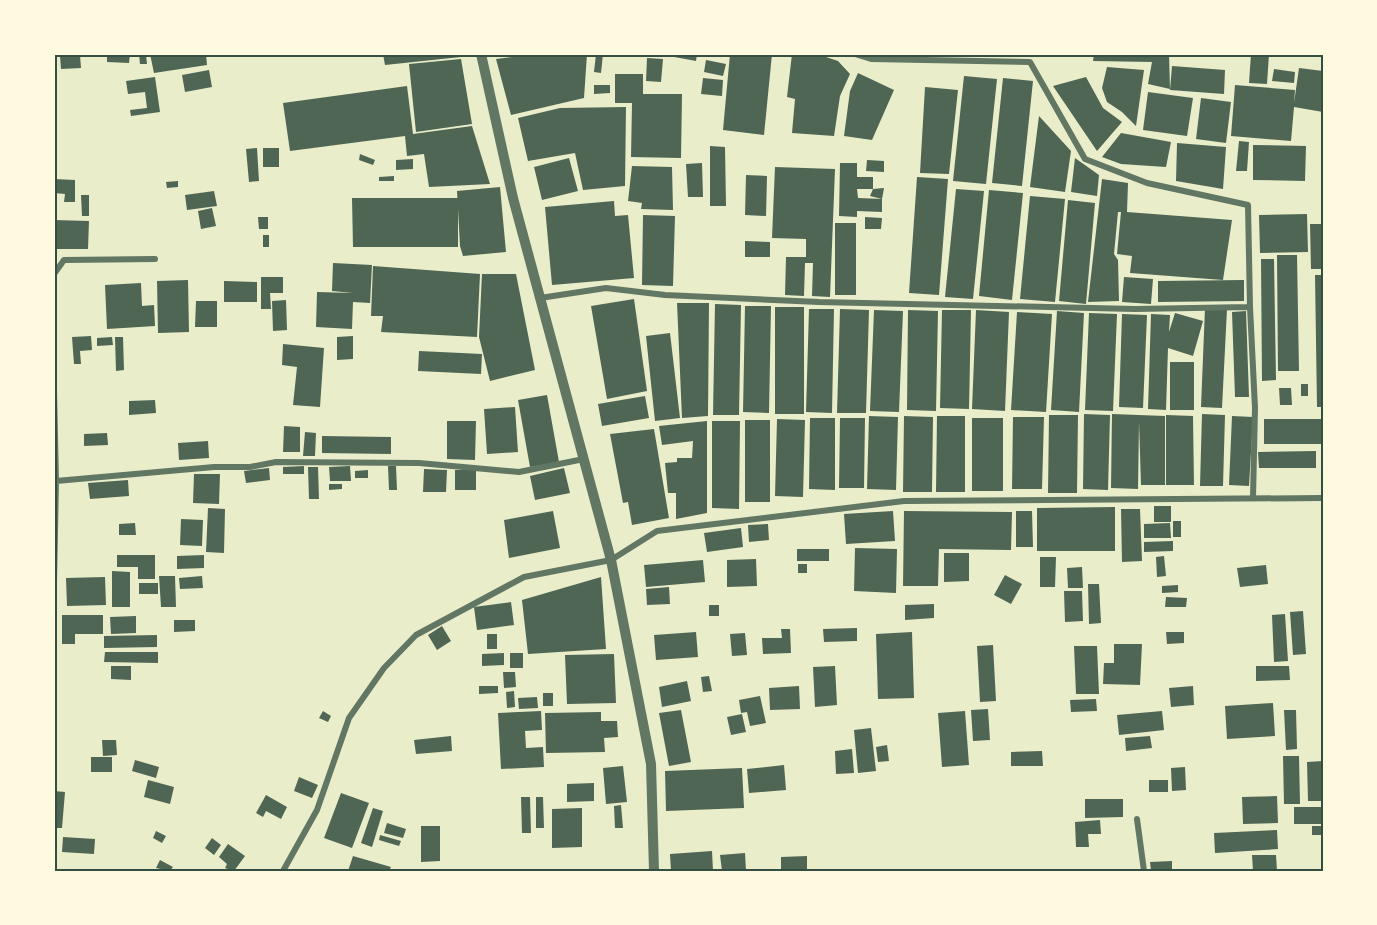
<svg xmlns="http://www.w3.org/2000/svg" width="1377" height="925" viewBox="0 0 1377 925" font-family="Montserrat,sans-serif">
	<style>
		.building { fill: #4f6655 }
		.lines { fill: none; stroke-linecap: round; stroke-linejoin: round }
		.minor { stroke: #617663; stroke-width: 6 }
		.tertiary { stroke: #617663; stroke-width: 10 }
		.neatline { fill: none; stroke: #344e41; stroke-width: 2 }
	</style>
	<rect width="100%" height="100%" fill="#e9edc9"/>
	<path class="building" d="M 107,54 L 130,54 L 129,63 L 107,62 Z
		M 139,54 L 146,54 L 147,64 L 140,64 Z
		M 150,54 L 206,54 L 207,65 L 154,73 Z
		M 383,54 L 461,54 L 461,57 L 385,65 Z
		M 538,54 L 587,54 L 584,98 L 511,115 L 496,59 Z
		M 596,54 L 603,54 L 601,73 L 594,72 Z
		M 658,54 L 697,54 L 696,61 Z
		M 730,54 L 772,54 L 764,135 L 723,130 Z
		M 792,54 L 817,54 L 838,61 L 850,74 L 840,96 L 834,136 L 792,133 L 795,99 L 787,97 Z
		M 1094,54 L 1169,54 L 1170,89 L 1148,84 L 1152,62 L 1093,61 Z
		M 1251,54 L 1269,54 L 1267,84 L 1249,83 Z
		M 80,55 L 81,68 L 61,69 L 60,56 Z
		M 647,58 L 663,59 L 661,82 L 646,81 Z
		M 461,59 L 472,124 L 416,132 L 409,64 Z
		M 706,60 L 726,64 L 723,76 L 704,72 Z
		M 1172,66 L 1225,70 L 1224,94 L 1170,90 Z
		M 1107,67 L 1144,70 L 1136,126 L 1122,112 L 1107,102 L 1102,88 Z
		M 1299,68 L 1323,71 L 1323,112 L 1294,107 L 1291,141 L 1231,136 L 1235,85 L 1295,90 L 1294,103 Z
		M 1274,69 L 1295,72 L 1294,83 L 1272,81 Z
		M 209,70 L 212,87 L 185,92 L 182,75 Z
		M 858,73 L 894,90 L 872,140 L 844,136 L 850,91 Z
		M 615,74 L 643,74 L 643,94 L 682,94 L 681,158 L 631,157 L 632,103 L 615,103 Z
		M 964,76 L 997,79 L 986,184 L 953,181 Z
		M 155,77 L 160,112 L 131,116 L 130,110 L 147,108 L 145,92 L 128,94 L 126,81 Z
		M 1086,77 L 1103,108 L 1122,122 L 1097,151 L 1053,86 Z
		M 703,78 L 723,80 L 722,96 L 701,94 Z
		M 1003,78 L 1033,81 L 1022,186 L 992,183 Z
		M 594,85 L 610,85 L 610,93 L 594,94 Z
		M 407,86 L 413,134 L 472,126 L 490,184 L 429,187 L 424,154 L 407,156 L 405,136 L 290,151 L 283,103 Z
		M 925,87 L 958,90 L 949,174 L 920,173 Z
		M 1148,92 L 1193,98 L 1187,136 L 1143,130 Z
		M 1201,98 L 1231,102 L 1226,143 L 1196,139 Z
		M 626,107 L 625,186 L 583,190 L 575,153 L 528,161 L 518,118 L 560,108 Z
		M 1039,116 L 1071,151 L 1065,192 L 1030,187 Z
		M 1121,133 L 1171,142 L 1166,167 L 1121,164 L 1102,157 Z
		M 1239,141 L 1249,142 L 1247,171 L 1236,171 Z
		M 1177,143 L 1226,147 L 1223,189 L 1176,181 Z
		M 1253,145 L 1306,146 L 1305,181 L 1253,180 Z
		M 710,146 L 725,147 L 726,206 L 710,206 Z
		M 257,148 L 259,181 L 249,182 L 246,149 Z
		M 263,148 L 279,148 L 279,167 L 263,167 Z
		M 360,154 L 375,160 L 373,165 L 359,160 Z
		M 569,158 L 578,191 L 542,200 L 534,167 Z
		M 1075,158 L 1099,175 L 1097,196 L 1071,192 Z
		M 413,159 L 413,169 L 396,170 L 396,160 Z
		M 867,160 L 884,161 L 884,172 L 866,171 Z
		M 702,163 L 703,197 L 688,197 L 686,164 Z
		M 840,163 L 857,163 L 857,177 L 873,177 L 873,189 L 857,189 L 858,198 L 882,199 L 882,212 L 857,211 L 857,217 L 839,216 Z
		M 632,166 L 672,167 L 673,210 L 641,209 L 642,203 L 628,201 Z
		M 775,167 L 835,169 L 830,297 L 812,296 L 813,263 L 805,263 L 804,296 L 785,295 L 786,257 L 806,257 L 806,239 L 772,238 Z
		M 746,175 L 767,176 L 766,216 L 745,215 Z
		M 394,176 L 394,181 L 379,181 L 379,177 Z
		M 917,177 L 948,179 L 939,295 L 909,293 Z
		M 54,179 L 75,180 L 75,202 L 64,202 L 65,194 L 54,193 Z
		M 1102,179 L 1128,183 L 1127,212 L 1232,220 L 1223,280 L 1130,273 L 1132,256 L 1117,254 L 1121,212 L 1118,212 L 1114,254 L 1118,260 L 1119,301 L 1088,302 Z
		M 178,181 L 178,187 L 167,188 L 166,182 Z
		M 500,187 L 506,252 L 463,256 L 460,246 L 457,191 Z
		M 884,188 L 882,199 L 870,196 L 873,189 Z
		M 956,189 L 984,191 L 973,299 L 945,297 Z
		M 989,190 L 1023,193 L 1012,300 L 979,296 Z
		M 214,191 L 217,206 L 187,210 L 185,195 Z
		M 81,195 L 89,195 L 89,216 L 82,216 Z
		M 1030,196 L 1065,199 L 1055,302 L 1020,299 Z
		M 352,198 L 458,198 L 458,247 L 353,247 Z
		M 1068,200 L 1095,203 L 1086,304 L 1059,301 Z
		M 614,201 L 615,216 L 628,215 L 634,278 L 552,285 L 545,207 Z
		M 212,208 L 216,226 L 201,229 L 198,211 Z
		M 1307,214 L 1308,252 L 1260,253 L 1259,215 Z
		M 643,215 L 675,216 L 673,286 L 642,285 Z
		M 258,217 L 268,217 L 268,229 L 259,229 Z
		M 865,217 L 882,218 L 881,229 L 865,229 Z
		M 54,220 L 89,221 L 88,249 L 54,249 Z
		M 835,223 L 856,223 L 856,295 L 835,295 Z
		M 1310,224 L 1323,224 L 1323,269 L 1311,269 Z
		M 263,235 L 269,235 L 269,247 L 263,247 Z
		M 745,241 L 770,242 L 770,257 L 745,257 Z
		M 1277,255 L 1297,255 L 1299,371 L 1278,371 Z
		M 1261,259 L 1274,259 L 1276,380 L 1262,381 Z
		M 333,263 L 372,265 L 370,303 L 353,302 L 352,329 L 316,327 L 317,292 L 353,293 L 332,291 Z
		M 373,266 L 480,274 L 477,337 L 381,332 L 383,316 L 371,316 Z
		M 482,274 L 516,274 L 535,370 L 490,381 L 479,337 Z
		M 1315,275 L 1323,275 L 1323,407 L 1317,407 Z
		M 261,277 L 283,277 L 283,293 L 270,293 L 271,309 L 261,309 Z
		M 1124,277 L 1153,279 L 1151,304 L 1122,302 Z
		M 188,280 L 189,332 L 158,333 L 157,281 Z
		M 1244,280 L 1244,301 L 1158,302 L 1158,281 Z
		M 224,281 L 257,282 L 257,302 L 224,302 Z
		M 141,283 L 142,306 L 154,305 L 155,326 L 107,329 L 105,285 Z
		M 634,299 L 647,391 L 607,399 L 591,306 Z
		M 286,300 L 287,330 L 273,331 L 272,301 Z
		M 196,301 L 217,301 L 217,327 L 195,327 Z
		M 677,303 L 709,303 L 708,416 L 682,418 Z
		M 715,304 L 741,305 L 739,415 L 713,415 Z
		M 745,306 L 771,306 L 769,413 L 743,412 Z
		M 775,307 L 804,307 L 804,414 L 775,414 Z
		M 1205,308 L 1227,309 L 1222,408 L 1201,407 Z
		M 809,309 L 834,309 L 832,413 L 806,412 Z
		M 840,309 L 869,310 L 866,413 L 837,413 Z
		M 874,310 L 903,311 L 899,412 L 870,411 Z
		M 908,310 L 938,311 L 936,411 L 907,410 Z
		M 942,310 L 971,310 L 969,409 L 940,408 Z
		M 976,310 L 1009,312 L 1005,411 L 972,409 Z
		M 1057,311 L 1084,313 L 1079,412 L 1051,410 Z
		M 1246,311 L 1249,397 L 1235,397 L 1232,312 Z
		M 1017,312 L 1052,314 L 1046,412 L 1011,410 Z
		M 1089,313 L 1117,314 L 1113,411 L 1085,410 Z
		M 1175,313 L 1203,321 L 1193,356 L 1168,348 L 1166,410 L 1148,409 L 1151,314 L 1170,315 L 1169,332 Z
		M 1122,314 L 1147,315 L 1143,408 L 1119,407 Z
		M 670,333 L 680,418 L 655,421 L 646,336 Z
		M 91,336 L 92,350 L 80,351 L 81,364 L 74,364 L 72,337 Z
		M 353,336 L 353,359 L 337,360 L 337,337 Z
		M 112,337 L 113,345 L 97,346 L 97,338 Z
		M 115,337 L 123,337 L 124,370 L 116,371 Z
		M 283,344 L 324,348 L 320,407 L 293,405 L 297,367 L 282,365 Z
		M 419,351 L 482,354 L 481,374 L 418,371 Z
		M 1170,362 L 1194,362 L 1194,410 L 1170,410 Z
		M 1301,384 L 1308,384 L 1308,396 L 1301,396 Z
		M 1279,388 L 1291,388 L 1292,405 L 1280,405 Z
		M 547,395 L 559,462 L 530,467 L 518,400 Z
		M 645,396 L 649,418 L 602,426 L 598,404 Z
		M 155,400 L 156,413 L 129,415 L 129,401 Z
		M 515,407 L 518,452 L 487,454 L 484,409 Z
		M 1084,414 L 1110,415 L 1108,490 L 1083,489 Z
		M 1112,414 L 1165,416 L 1165,485 L 1141,485 L 1139,422 L 1138,489 L 1111,488 Z
		M 1202,414 L 1225,415 L 1223,486 L 1200,486 Z
		M 1049,415 L 1078,415 L 1077,493 L 1048,493 Z
		M 1166,415 L 1193,416 L 1194,485 L 1166,485 Z
		M 869,416 L 898,417 L 896,490 L 867,489 Z
		M 904,416 L 933,417 L 932,492 L 903,492 Z
		M 937,416 L 965,416 L 965,492 L 936,492 Z
		M 1232,416 L 1253,417 L 1249,486 L 1229,485 Z
		M 1013,417 L 1044,417 L 1042,489 L 1012,489 Z
		M 810,418 L 835,418 L 835,490 L 809,489 Z
		M 840,418 L 865,418 L 864,488 L 839,488 Z
		M 972,418 L 1003,418 L 1003,491 L 972,491 Z
		M 777,419 L 805,420 L 803,497 L 775,496 Z
		M 1264,419 L 1323,419 L 1323,444 L 1264,444 Z
		M 745,420 L 770,420 L 770,502 L 745,502 Z
		M 447,421 L 476,421 L 475,460 L 447,459 Z
		M 707,421 L 707,513 L 676,519 L 676,493 L 668,493 L 665,463 L 677,462 L 677,458 L 692,458 L 693,441 L 662,445 L 659,426 Z
		M 712,421 L 740,421 L 739,509 L 712,508 Z
		M 284,426 L 300,427 L 300,452 L 283,452 Z
		M 654,429 L 669,518 L 632,525 L 628,502 L 623,503 L 610,434 Z
		M 305,432 L 316,433 L 315,456 L 303,456 Z
		M 107,433 L 108,445 L 84,446 L 84,434 Z
		M 322,436 L 391,437 L 391,454 L 322,453 Z
		M 208,441 L 209,458 L 179,460 L 178,443 Z
		M 1316,451 L 1316,468 L 1259,468 L 1258,452 Z
		M 304,466 L 304,474 L 283,474 L 283,467 Z
		M 350,466 L 351,481 L 330,481 L 329,467 Z
		M 388,466 L 396,466 L 397,490 L 389,490 Z
		M 308,467 L 318,467 L 319,499 L 309,499 Z
		M 269,468 L 270,480 L 246,483 L 244,471 Z
		M 564,468 L 570,493 L 535,500 L 530,476 Z
		M 424,469 L 447,470 L 446,492 L 423,492 Z
		M 368,470 L 368,478 L 355,478 L 355,471 Z
		M 455,470 L 476,470 L 476,490 L 455,490 Z
		M 194,474 L 220,474 L 219,504 L 193,503 Z
		M 128,480 L 129,496 L 90,499 L 88,483 Z
		M 329,484 L 342,484 L 342,489 L 329,490 Z
		M 1154,506 L 1171,506 L 1171,522 L 1154,522 Z
		M 1115,507 L 1115,551 L 1037,551 L 1037,508 Z
		M 208,508 L 225,509 L 224,553 L 206,552 Z
		M 1121,509 L 1140,509 L 1142,561 L 1122,562 Z
		M 553,511 L 560,548 L 509,558 L 504,520 Z
		M 893,511 L 895,541 L 846,544 L 844,514 Z
		M 904,511 L 1012,512 L 1011,550 L 939,549 L 938,586 L 903,586 Z
		M 1016,511 L 1032,511 L 1033,547 L 1016,547 Z
		M 181,519 L 203,520 L 202,546 L 180,545 Z
		M 1173,521 L 1181,521 L 1181,537 L 1173,537 Z
		M 135,523 L 136,535 L 119,535 L 119,524 Z
		M 1170,523 L 1171,538 L 1144,538 L 1144,524 Z
		M 768,524 L 769,540 L 749,542 L 748,525 Z
		M 741,528 L 743,547 L 707,552 L 704,533 Z
		M 1173,541 L 1173,551 L 1144,552 L 1144,542 Z
		M 855,548 L 897,549 L 896,593 L 854,591 Z
		M 797,549 L 829,549 L 829,561 L 797,561 Z
		M 944,553 L 969,553 L 969,581 L 944,582 Z
		M 117,555 L 155,555 L 155,579 L 138,579 L 138,567 L 117,567 Z
		M 204,555 L 204,568 L 177,569 L 177,556 Z
		M 1164,556 L 1166,576 L 1157,577 L 1156,557 Z
		M 1040,557 L 1056,557 L 1055,587 L 1040,587 Z
		M 756,559 L 757,586 L 727,587 L 727,560 Z
		M 703,560 L 705,582 L 646,587 L 644,565 Z
		M 798,564 L 807,564 L 807,573 L 798,573 Z
		M 1266,565 L 1268,584 L 1240,587 L 1237,568 Z
		M 1082,567 L 1083,588 L 1068,588 L 1067,568 Z
		M 112,571 L 130,572 L 130,607 L 112,607 Z
		M 1005,575 L 1022,584 L 1011,604 L 994,595 Z
		M 159,576 L 175,576 L 176,607 L 161,607 Z
		M 202,576 L 203,588 L 180,589 L 179,578 Z
		M 105,577 L 106,605 L 67,606 L 66,578 Z
		M 601,577 L 606,649 L 528,654 L 522,600 Z
		M 139,583 L 158,583 L 158,594 L 139,594 Z
		M 1088,584 L 1099,584 L 1101,623 L 1089,624 Z
		M 1178,585 L 1178,592 L 1162,593 L 1162,586 Z
		M 669,587 L 670,604 L 647,605 L 646,589 Z
		M 1064,591 L 1082,591 L 1083,621 L 1065,622 Z
		M 1166,597 L 1187,598 L 1186,607 L 1165,607 Z
		M 511,602 L 514,625 L 477,630 L 474,607 Z
		M 934,604 L 934,618 L 905,620 L 905,605 Z
		M 709,605 L 719,605 L 719,616 L 709,616 Z
		M 1303,611 L 1306,654 L 1293,655 L 1290,612 Z
		M 1285,614 L 1288,661 L 1274,662 L 1272,615 Z
		M 62,615 L 103,615 L 103,634 L 75,634 L 75,644 L 62,644 Z
		M 136,616 L 136,633 L 111,634 L 110,617 Z
		M 174,620 L 195,620 L 195,631 L 174,632 Z
		M 442,626 L 451,641 L 437,650 L 428,635 Z
		M 857,628 L 857,641 L 824,642 L 823,629 Z
		M 781,629 L 790,629 L 791,653 L 763,654 L 762,638 L 782,638 Z
		M 696,632 L 698,657 L 656,660 L 654,635 Z
		M 912,632 L 914,698 L 878,699 L 876,634 Z
		M 1166,632 L 1184,632 L 1184,643 L 1167,644 Z
		M 745,633 L 747,655 L 732,656 L 730,634 Z
		M 487,634 L 497,634 L 497,649 L 487,649 Z
		M 157,635 L 157,647 L 104,648 L 104,636 Z
		M 1114,644 L 1142,644 L 1140,685 L 1103,684 L 1104,663 L 1114,663 Z
		M 993,645 L 996,701 L 980,702 L 977,646 Z
		M 1074,646 L 1097,646 L 1099,694 L 1076,694 Z
		M 105,652 L 158,652 L 158,663 L 104,662 Z
		M 504,653 L 504,665 L 482,666 L 482,654 Z
		M 510,653 L 523,653 L 523,668 L 510,668 Z
		M 614,654 L 616,703 L 567,704 L 565,655 Z
		M 111,666 L 131,666 L 131,680 L 111,679 Z
		M 835,666 L 837,705 L 815,707 L 813,667 Z
		M 1256,666 L 1289,666 L 1290,680 L 1256,681 Z
		M 503,672 L 515,672 L 516,687 L 504,688 Z
		M 709,676 L 712,691 L 703,692 L 701,677 Z
		M 687,681 L 691,701 L 662,707 L 659,687 Z
		M 479,686 L 498,686 L 498,693 L 479,694 Z
		M 799,686 L 800,709 L 770,710 L 769,688 Z
		M 1193,686 L 1194,705 L 1171,707 L 1169,688 Z
		M 514,691 L 515,707 L 507,708 L 506,692 Z
		M 543,693 L 553,693 L 553,706 L 543,706 Z
		M 760,696 L 766,723 L 750,726 L 747,712 L 741,713 L 739,700 Z
		M 537,697 L 538,708 L 519,709 L 518,698 Z
		M 1096,699 L 1097,711 L 1071,712 L 1070,700 Z
		M 1273,703 L 1275,736 L 1227,739 L 1225,706 Z
		M 988,709 L 990,740 L 973,741 L 971,710 Z
		M 681,710 L 691,762 L 669,766 L 659,713 Z
		M 1284,710 L 1296,710 L 1297,749 L 1286,750 Z
		M 323,711 L 331,716 L 328,722 L 319,718 Z
		M 541,711 L 542,730 L 525,731 L 526,748 L 543,747 L 544,767 L 501,769 L 498,713 Z
		M 965,711 L 969,765 L 942,767 L 938,713 Z
		M 1162,711 L 1164,730 L 1119,735 L 1117,715 Z
		M 601,712 L 601,721 L 617,721 L 618,737 L 604,738 L 605,752 L 546,753 L 545,713 Z
		M 742,714 L 746,732 L 731,735 L 727,717 Z
		M 871,728 L 876,771 L 858,773 L 854,730 Z
		M 451,736 L 452,751 L 416,754 L 414,740 Z
		M 1150,736 L 1152,748 L 1126,751 L 1125,738 Z
		M 102,740 L 116,740 L 117,755 L 103,756 Z
		M 887,745 L 889,761 L 878,762 L 876,747 Z
		M 852,749 L 854,773 L 836,774 L 835,751 Z
		M 1042,751 L 1043,766 L 1011,766 L 1011,752 Z
		M 1283,756 L 1299,756 L 1300,804 L 1284,804 Z
		M 91,757 L 112,757 L 112,772 L 91,772 Z
		M 135,760 L 159,767 L 156,778 L 132,771 Z
		M 1323,761 L 1323,801 L 1308,801 L 1307,762 Z
		M 784,765 L 786,790 L 749,793 L 747,769 Z
		M 623,766 L 627,802 L 606,804 L 603,768 Z
		M 1185,767 L 1186,790 L 1172,791 L 1171,768 Z
		M 742,768 L 744,808 L 666,811 L 665,771 Z
		M 299,777 L 318,785 L 312,798 L 294,791 Z
		M 148,780 L 174,787 L 170,804 L 144,797 Z
		M 1149,780 L 1168,780 L 1168,792 L 1149,792 Z
		M 594,783 L 594,801 L 567,802 L 567,784 Z
		M 54,791 L 65,792 L 62,828 L 54,828 Z
		M 341,793 L 369,803 L 352,848 L 324,838 Z
		M 266,795 L 287,807 L 281,819 L 266,811 L 263,817 L 256,813 Z
		M 1277,796 L 1278,823 L 1243,824 L 1242,797 Z
		M 521,797 L 530,797 L 531,833 L 522,833 Z
		M 536,797 L 543,797 L 544,828 L 536,828 Z
		M 1085,799 L 1123,799 L 1123,817 L 1085,818 Z
		M 621,805 L 623,828 L 615,828 L 614,806 Z
		M 1294,807 L 1323,807 L 1323,824 L 1294,824 Z
		M 373,808 L 383,811 L 372,847 L 361,843 Z
		M 582,808 L 582,847 L 552,848 L 552,809 Z
		M 1100,820 L 1101,834 L 1088,834 L 1089,847 L 1076,847 L 1075,822 Z
		M 387,823 L 406,829 L 403,838 L 384,833 Z
		M 421,826 L 440,826 L 440,861 L 421,862 Z
		M 1312,826 L 1323,826 L 1323,835 L 1312,835 Z
		M 1277,830 L 1278,849 L 1215,853 L 1214,833 Z
		M 156,831 L 166,836 L 162,843 L 153,838 Z
		M 380,835 L 401,841 L 399,846 L 379,840 Z
		M 63,837 L 95,839 L 94,854 L 62,852 Z
		M 212,838 L 221,845 L 214,855 L 205,848 Z
		M 228,844 L 245,856 L 234,871 L 225,868 L 227,864 L 219,857 Z
		M 712,851 L 713,871 L 671,871 L 670,854 Z
		M 745,853 L 746,871 L 722,871 L 720,855 Z
		M 1252,855 L 1276,855 L 1277,871 L 1253,871 Z
		M 353,856 L 391,867 L 389,871 L 348,871 Z
		M 807,856 L 807,871 L 781,871 L 781,857 Z
		M 160,860 L 173,867 L 170,871 L 156,868 Z
		M 1172,861 L 1172,871 L 1151,871 L 1150,862 Z"/>
	<g class="lines">
		<path class="minor" d="M 855,54 L 871,59 L 1030,62 L 1085,159 L 1147,183 L 1248,205 L 1250,307
			M 54,274 L 64,260 L 155,259
			M 540,298 L 606,288 L 665,295 L 819,302 L 1135,309 L 1250,307 L 1255,408 L 1253,498
			M 54,391 L 56,481
			M 54,582 L 56,481 L 214,467 L 250,467 L 276,462 L 419,463 L 519,472 L 584,459
			M 1137,819 L 1144,871
			M 283,871 L 317,810 L 349,718 L 384,668 L 416,635 L 524,577 L 611,560 L 657,531 L 904,501 L 1323,498"/>
		<path class="tertiary" d="M 481,54 L 513,198 L 611,560 L 651,764 L 654,871"/>
	</g>
	<rect width="1377" height="925" fill="none" stroke="#fefae0" stroke-width="111"/>
	<rect x="56" y="56" width="1266" height="814" class="neatline"/>
</svg>
